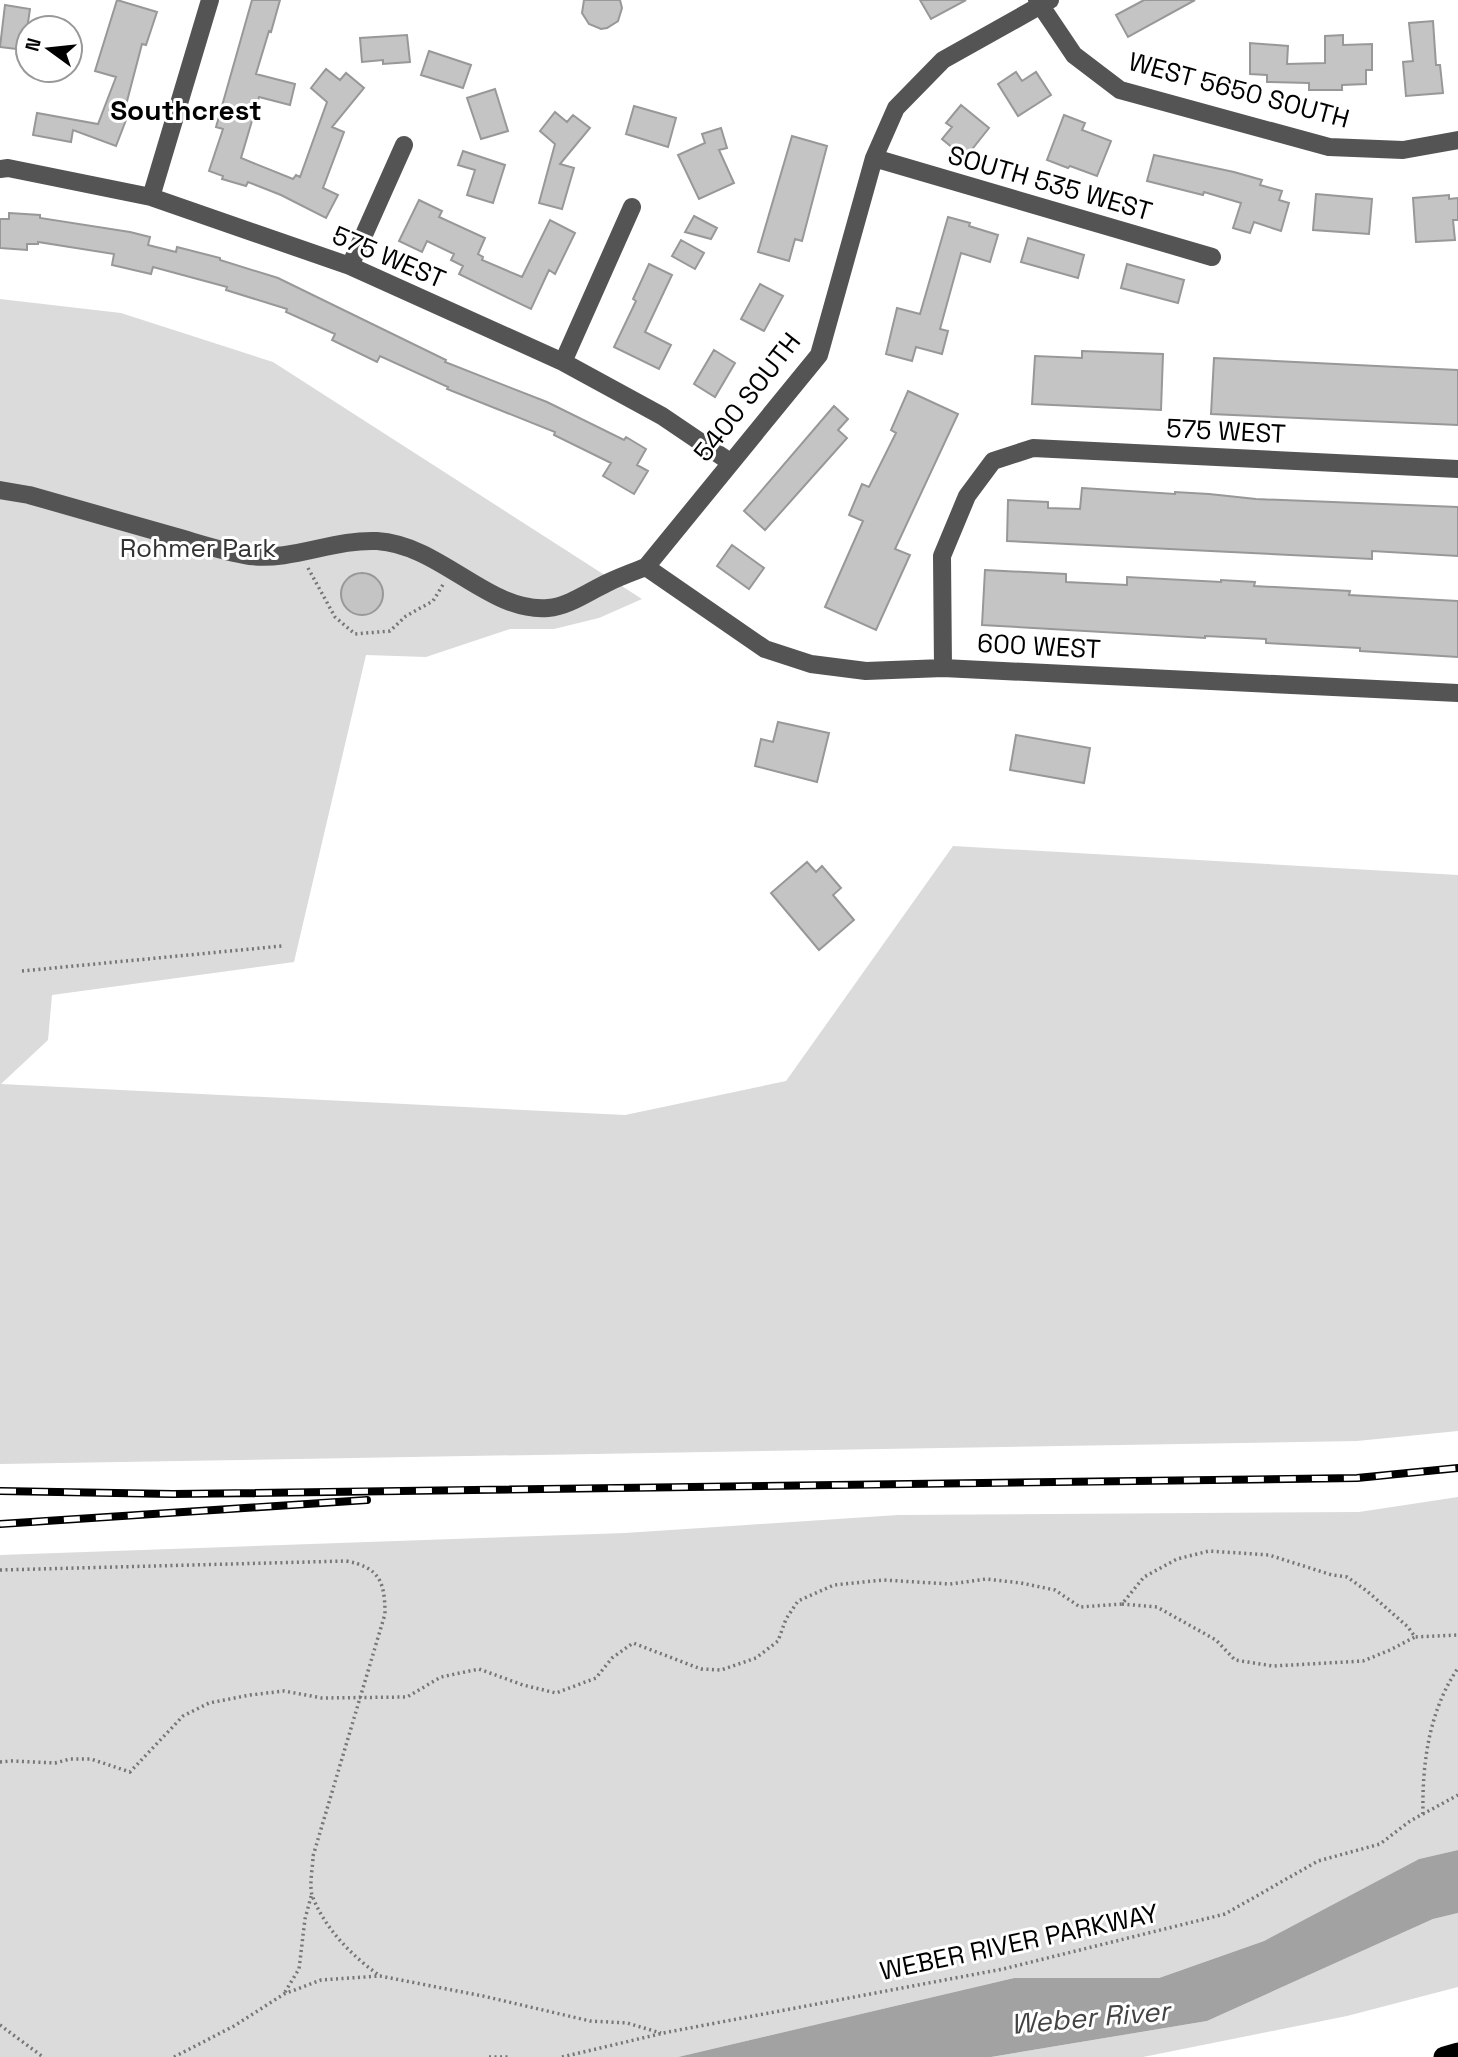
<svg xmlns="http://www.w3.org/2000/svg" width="1458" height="2057" viewBox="0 0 1458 2057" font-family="'Space Grotesk',sans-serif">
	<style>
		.green { fill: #dbdbdb }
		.water { fill: #a2a2a2 }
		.building { fill: #c4c4c4; stroke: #989898; stroke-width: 2 }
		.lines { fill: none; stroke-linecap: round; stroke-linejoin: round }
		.path { stroke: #767676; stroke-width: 3.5; stroke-dasharray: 2 3.5; stroke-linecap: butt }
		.minor { stroke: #545454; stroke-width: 18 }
		.highway { stroke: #000; stroke-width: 21 }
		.rail-casing { stroke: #000; stroke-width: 8 }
		.rail { stroke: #fff; stroke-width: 5; stroke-dasharray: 16; stroke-linecap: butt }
		.labels { text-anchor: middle; stroke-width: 6; stroke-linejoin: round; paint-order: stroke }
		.street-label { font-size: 26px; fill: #000; stroke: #fff }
		.park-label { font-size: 26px; fill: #323232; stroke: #fff }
		.neighbourhood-label { font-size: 28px; font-weight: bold; fill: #000; stroke: #fff }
		.water-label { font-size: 28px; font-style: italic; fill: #434343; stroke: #fff }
	</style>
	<rect width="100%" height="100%" fill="#fff"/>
	<path class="green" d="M 0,299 L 121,313 L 273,362 L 642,599 L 599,618 L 554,629 L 510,629 L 426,657 L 366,655 L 294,962 L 52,995 L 48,1040 L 1,1084 L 625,1115 L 786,1081 L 953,846 L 1458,875 L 1458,1431 L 1357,1441 L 0,1464 Z
		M 1458,1497 L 1458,1850 L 1419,1859 L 1264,1941 L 1159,1978 L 1014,1978 L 678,2057 L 0,2057 L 0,1555 L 625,1533 L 898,1515 L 1359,1512 Z
		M 1458,1913 L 1458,1987 L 1347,2016 L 1143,2057 L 991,2057 L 1207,2021 L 1433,1919 Z"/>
	<path class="water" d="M 1458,1850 L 1458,1913 L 1433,1919 L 1207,2021 L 991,2057 L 678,2057 L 1014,1978 L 1159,1978 L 1264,1941 L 1419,1859 Z"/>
	<path class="building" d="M 117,0 L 157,12 L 146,45 L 142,44 L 126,105 L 131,107 L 116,146 L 73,130 L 71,142 L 33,135 L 37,113 L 98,124 L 116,77 L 95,71 Z
		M 252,0 L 280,0 L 271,32 L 269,31 L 256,74 L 295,84 L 290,105 L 259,97 L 241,158 L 293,179 L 296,175 L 300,177 L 327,102 L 311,88 L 326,69 L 340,80 L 346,73 L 364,88 L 332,127 L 344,132 L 323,188 L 338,195 L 326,218 L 281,195 L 248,182 L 246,186 L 222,179 L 223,176 L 209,171 L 223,129 L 216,127 Z
		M 584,0 L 620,0 L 622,8 L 618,21 L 607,28 L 601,29 L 589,24 L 582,13 Z
		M 920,0 L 966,0 L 931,19 Z
		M 1144,0 L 1195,0 L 1128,37 L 1116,15 Z
		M 5,5 L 30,9 L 24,50 L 0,47 Z
		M 1433,21 L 1436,65 L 1440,65 L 1443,93 L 1406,96 L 1403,62 L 1413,61 L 1409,23 Z
		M 407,35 L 410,62 L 383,64 L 383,60 L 362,62 L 360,38 Z
		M 1343,35 L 1343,45 L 1372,44 L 1372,70 L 1366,70 L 1366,84 L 1342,85 L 1342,90 L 1309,90 L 1309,83 L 1267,82 L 1267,75 L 1250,74 L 1250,43 L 1288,46 L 1287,64 L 1325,63 L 1325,36 Z
		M 429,51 L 471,65 L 463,88 L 421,75 Z
		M 1016,72 L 1022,81 L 1036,72 L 1051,95 L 1018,116 L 998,84 Z
		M 495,89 L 508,131 L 481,139 L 467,98 Z
		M 961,105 L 989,128 L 965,158 L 942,139 L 952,127 L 946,123 Z
		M 634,106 L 676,118 L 668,147 L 626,134 Z
		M 555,112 L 567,122 L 573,115 L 590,128 L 560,164 L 574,168 L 562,209 L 539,203 L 555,144 L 540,131 Z
		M 1064,115 L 1085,123 L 1082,130 L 1111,141 L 1097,176 L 1070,166 L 1068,168 L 1047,160 Z
		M 721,128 L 727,148 L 719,150 L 734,183 L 699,199 L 678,155 L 705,143 L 702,134 Z
		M 792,136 L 827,146 L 802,241 L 795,239 L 789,261 L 758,252 Z
		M 463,151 L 505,165 L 493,203 L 467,195 L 475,170 L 458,165 Z
		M 1154,155 L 1234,172 L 1262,180 L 1260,185 L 1282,191 L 1279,200 L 1289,203 L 1281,231 L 1254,222 L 1250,233 L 1233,228 L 1241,203 L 1204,192 L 1203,195 L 1147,181 Z
		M 1316,194 L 1372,199 L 1369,234 L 1313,230 Z
		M 1449,195 L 1449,199 L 1458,198 L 1458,220 L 1453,220 L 1455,240 L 1416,242 L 1413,198 Z
		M 419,200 L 442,211 L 439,217 L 485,238 L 478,254 L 483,257 L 482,260 L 522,277 L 550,220 L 575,233 L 555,274 L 549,270 L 531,309 L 459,274 L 463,266 L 451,260 L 454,254 L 427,241 L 422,252 L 399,241 Z
		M 9,213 L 40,215 L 40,218 L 130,232 L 150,237 L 148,245 L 176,252 L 177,247 L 220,258 L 220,260 L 278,278 L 446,360 L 445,362 L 547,402 L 624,440 L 626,437 L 646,449 L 637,465 L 648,471 L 634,494 L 603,476 L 611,463 L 554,435 L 555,432 L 447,389 L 448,387 L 380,356 L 377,362 L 332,340 L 335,334 L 286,312 L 287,309 L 226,290 L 227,287 L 153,267 L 151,274 L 112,265 L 114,254 L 38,242 L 38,244 L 27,244 L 27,250 L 0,248 L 0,219 L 9,219 Z
		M 694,216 L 717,228 L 711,239 L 685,232 Z
		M 948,217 L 970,223 L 969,226 L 998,235 L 990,262 L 961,253 L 940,329 L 948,331 L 942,354 L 916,347 L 912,361 L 886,354 L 897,308 L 920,314 Z
		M 1028,238 L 1084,255 L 1078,278 L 1021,262 Z
		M 681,240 L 704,253 L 695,269 L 672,256 Z
		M 649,264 L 672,275 L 645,332 L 671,345 L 659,369 L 614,347 L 636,301 L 633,299 Z
		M 1127,264 L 1184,280 L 1178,303 L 1121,288 Z
		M 760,284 L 783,296 L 764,331 L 741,319 Z
		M 714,350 L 735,363 L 715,397 L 694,384 Z
		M 1082,351 L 1163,354 L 1161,410 L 1032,404 L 1035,356 L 1082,358 Z
		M 1214,358 L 1458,370 L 1458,425 L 1211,414 Z
		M 908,391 L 958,414 L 895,549 L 910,555 L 876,630 L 825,607 L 863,521 L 849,515 L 862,484 L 869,487 L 896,433 L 891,430 Z
		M 834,406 L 848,419 L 838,430 L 847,438 L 765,530 L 744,511 Z
		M 1082,488 L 1175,494 L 1175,492 L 1209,494 L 1256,499 L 1458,507 L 1458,556 L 1372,551 L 1372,559 L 1007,541 L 1008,500 L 1048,502 L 1048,508 L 1080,509 Z
		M 732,545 L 764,568 L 749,589 L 717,566 Z
		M 985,570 L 1066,574 L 1066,582 L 1127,585 L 1127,577 L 1221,582 L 1221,580 L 1255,582 L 1254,586 L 1350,591 L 1349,595 L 1458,601 L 1458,657 L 1360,651 L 1360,648 L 1266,643 L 1266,639 L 1205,636 L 1205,638 L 982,625 Z
		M341 594a21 21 0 1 1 42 0a21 21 0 1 1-42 0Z
		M 778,722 L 829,733 L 817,782 L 755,766 L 761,739 L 773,742 Z
		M 1016,735 L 1090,748 L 1084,783 L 1010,770 Z
		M 807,862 L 816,872 L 822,866 L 841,888 L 833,895 L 854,920 L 819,950 L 771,893 Z"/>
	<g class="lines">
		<path class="path" d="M 308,568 L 335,617 L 355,634 L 390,631 L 406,616 L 433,601 L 444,583
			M 22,971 L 282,946
			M 0,1570 L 346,1561 C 380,1567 385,1583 385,1614 L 313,1856 C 313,1867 309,1884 312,1895 C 324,1928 352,1956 380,1976
			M 1122,1604 L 1157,1607 L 1216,1640 L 1235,1660 L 1273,1666 L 1363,1661 L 1390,1650 L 1415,1637
			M 0,1762 L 12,1761 L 55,1763 L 70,1759 L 91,1759 L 130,1772 L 183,1716 L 209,1703 L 250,1695 L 284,1691 L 322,1698 L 407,1697 L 441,1677 L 479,1669 L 523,1685 L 556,1693 L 596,1678 L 612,1658 L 633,1643 L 701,1669 L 721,1670 L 756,1658 L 778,1641 L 786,1619 L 798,1601 L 834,1585 L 883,1580 L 950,1584 L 986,1579 L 1021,1583 L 1055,1590 L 1080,1607 L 1122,1604 L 1144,1577 L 1177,1559 L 1209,1551 L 1269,1555 L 1332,1575 L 1347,1577 L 1367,1591 L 1408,1627 L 1415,1637 L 1458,1635
			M 1423,1814 C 1422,1763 1429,1711 1458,1668
			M 285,1992 L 299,1969 L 305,1919 L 312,1893
			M 0,2025 L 43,2057
			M 174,2057 L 234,2026 L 284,1994 L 321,1980 L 380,1976 L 483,1996 L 590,2021 L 627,2023 L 661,2033
			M 489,2057 L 508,2057
			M 562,2057 L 668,2032 L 1003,1969 L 1225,1914 L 1318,1861 L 1380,1844 L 1410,1821 L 1458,1795"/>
		<path class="minor" d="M 1037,0 L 1074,55 L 1120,90 L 1329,147 L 1403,150 L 1458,140
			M 874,158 L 1212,257
			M 0,169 L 8,168 L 151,197 L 350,266 L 563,362 L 662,416 L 730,462
			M 151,197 L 210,0
			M 350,266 L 404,145
			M 563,362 L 632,207
			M 0,490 L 29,495 C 77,509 125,522 173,536 C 198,543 224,552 250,556 C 293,561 334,539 377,541 C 441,545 489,613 548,608 C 569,606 588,592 607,583 C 619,577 633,572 646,567 L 819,355 L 874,158 L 896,108 L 943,60 L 1050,0
			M 646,567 L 765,649 L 811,664 L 866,671 L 943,668 L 1458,693
			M 943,668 L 942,556 L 967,496 L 993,461 L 1033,448 L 1458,469"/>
		<path class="highway" d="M 1444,2057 L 1458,2053"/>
		<g class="rail-casing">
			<path id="rail" d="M 0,1491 L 173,1494 L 1357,1478 L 1458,1468
				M 0,1524 L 367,1500"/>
		</g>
		<use href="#rail" class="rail"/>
	</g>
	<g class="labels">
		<g class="street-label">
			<text transform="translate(1239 90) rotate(15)" y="9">WEST 5650 SOUTH</text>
			<text transform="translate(1050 183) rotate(16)" y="9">SOUTH 535 WEST</text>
			<text transform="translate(389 257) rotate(23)" y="9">575 WEST</text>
			<text transform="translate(747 397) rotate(-52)" y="9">5400 SOUTH</text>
			<text transform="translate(1226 431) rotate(3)" y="9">575 WEST</text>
			<text transform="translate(1039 646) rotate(3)" y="9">600 WEST</text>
			<text transform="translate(1019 1942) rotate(-12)" y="9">WEBER RIVER PARKWAY</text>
		</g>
		<g class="park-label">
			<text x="198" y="557">Rohmer Park</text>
		</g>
		<g class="neighbourhood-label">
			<text x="186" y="120">Southcrest</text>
		</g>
		<g class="water-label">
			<text transform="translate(1090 2017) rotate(-5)" y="10">Weber River</text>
		</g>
	</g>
	<g transform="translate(49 49) rotate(285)"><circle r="33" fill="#ffffff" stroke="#999999" stroke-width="2"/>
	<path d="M0-5L12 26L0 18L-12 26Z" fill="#000000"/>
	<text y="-10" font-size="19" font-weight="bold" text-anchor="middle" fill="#000000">N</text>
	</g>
</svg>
